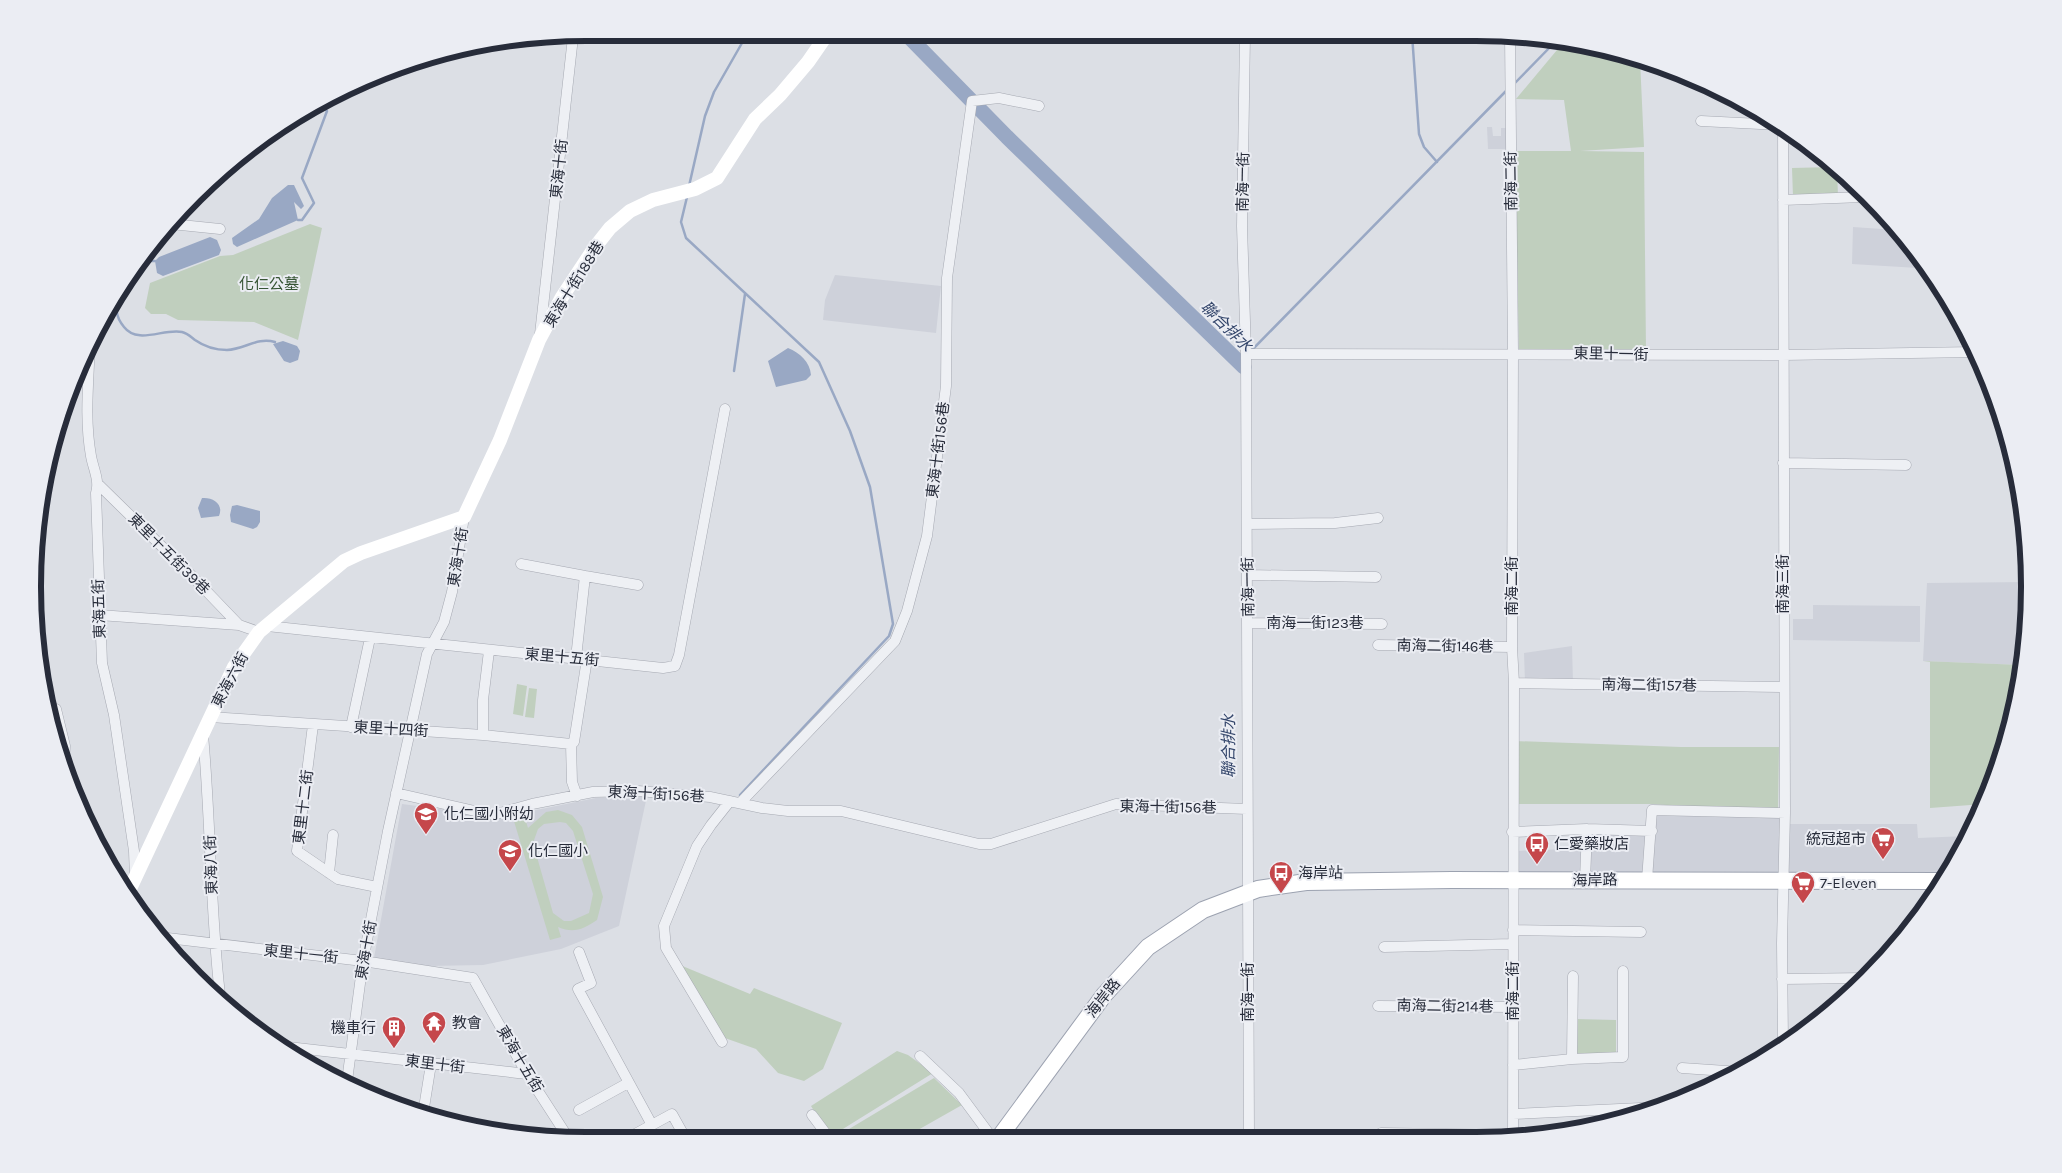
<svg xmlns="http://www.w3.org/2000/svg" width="2062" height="1173" viewBox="0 0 2062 1173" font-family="Karla,'Noto Sans TC',sans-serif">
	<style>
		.built { fill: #ced1da }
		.green { fill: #c0cfbe; fill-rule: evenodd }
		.water { fill: #99a8c4 }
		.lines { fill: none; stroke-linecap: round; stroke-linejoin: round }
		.stream { stroke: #99a8c4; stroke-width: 2.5 }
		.river { stroke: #99a8c4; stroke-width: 15 }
		.street-casing { stroke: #a6a9b2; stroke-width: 11 }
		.primary-casing { stroke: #9ca2b0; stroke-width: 18 }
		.street { stroke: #eef0f4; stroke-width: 10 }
		.secondary { stroke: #fff; stroke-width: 14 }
		.primary { stroke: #fff; stroke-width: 16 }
		.labels { text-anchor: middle; stroke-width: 4; stroke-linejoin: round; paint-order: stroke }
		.street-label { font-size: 15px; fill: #272c3a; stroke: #ebedf3 }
		.park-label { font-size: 15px; fill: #375535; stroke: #ebedf3 }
		.poi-label { font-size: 15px; fill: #272c3a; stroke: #ebedf3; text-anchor: start }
		.water-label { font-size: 16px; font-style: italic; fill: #34466b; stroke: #ebedf3 }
		.rim { fill: none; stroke: #272c3a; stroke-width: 6 }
	</style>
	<rect width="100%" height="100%" fill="#dcdfe5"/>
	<path class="built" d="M 1487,127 L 1492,127 L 1493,136 L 1501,136 L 1501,128 L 1508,128 L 1508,149 L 1488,149 Z
		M 1853,227 L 1896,230 L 1918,256 L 1918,268 L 1852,264 Z
		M 835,275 L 941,286 L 936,333 L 823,320 L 825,300 Z
		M 2029,582 L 2022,665 L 1923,661 L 1927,583 Z
		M 1813,605 L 1920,606 L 1920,642 L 1793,640 L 1793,619 L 1813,619 Z
		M 1572,646 L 1573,683 L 1525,682 L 1524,653 Z
		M 647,796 L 619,926 L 561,949 L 483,965 L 427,966 L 374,958 L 402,804 L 502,817 L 596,798 Z
		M 1654,812 L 1783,814 L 1781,878 L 1649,877 Z
		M 1788,824 L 1917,824 L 1918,838 L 1967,836 L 1944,880 L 1788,880 Z
		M 1590,831 L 1649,834 L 1645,875 L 1587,872 Z
		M 1585,848 L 1583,873 L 1516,872 L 1517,851 Z"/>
	<path class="green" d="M 1562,44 L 1640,59 L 1644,147 L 1580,151 L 1644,152 L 1646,351 L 1519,356 L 1515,151 L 1571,151 L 1564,100 L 1516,99 Z
		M 1833,167 L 1837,170 L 1838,196 L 1793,197 L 1792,168 Z
		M 310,224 L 322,228 L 298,340 L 254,322 L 178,320 L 166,314 L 151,314 L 145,308 L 150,283 L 220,256 L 233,255 Z
		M 1923,661 L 2022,665 L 2019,694 L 1984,804 L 1930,808 L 1930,662 Z
		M 517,684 L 527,686 L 523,716 L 513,714 Z
		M 529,688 L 537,689 L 534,718 L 525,717 Z
		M 1514,741 L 1681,747 L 1779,747 L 1778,812 L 1651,804 L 1513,804 Z
		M 558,810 L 572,815 L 582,827 L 603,897 L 597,920 C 583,929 574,934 558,927 L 561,937 L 550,940 L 513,818 L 524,815 L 528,828 L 546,812 ZM 560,822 L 566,823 L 573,831 L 593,894 L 589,913 L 571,921 L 564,921 L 553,913 L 533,843 L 538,829 L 544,824 Z
		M 680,965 L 750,994 L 754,988 L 842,1023 L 823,1069 L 804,1081 L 778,1073 L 756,1049 L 722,1037 Z
		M 1576,1019 L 1616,1020 L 1616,1054 L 1577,1056 Z
		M 897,1051 L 908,1055 L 933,1073 L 830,1137 L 811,1106 Z
		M 934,1078 L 962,1105 L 902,1139 L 834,1138 Z"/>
	<path class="water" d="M 288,185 L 294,185 L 304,206 L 301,209 L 294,202 L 298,220 L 237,247 L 233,244 L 232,238 L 259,219 L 272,198 Z
		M 210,237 L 217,240 L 221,250 L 219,255 L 163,276 L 157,273 L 155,261 L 159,257 Z
		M 283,341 L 297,346 L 300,351 L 298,360 L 290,363 L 284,361 L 273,344 Z
		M 788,348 C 800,353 810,362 811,375 L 806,380 L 776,387 L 768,361 Z
		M 202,498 C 213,497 224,504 219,516 L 201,518 L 198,508 Z
		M 237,505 L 260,511 L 260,522 L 257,527 L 253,529 L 231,522 L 230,515 L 232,506 Z"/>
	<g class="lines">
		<path class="stream" d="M 1412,34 L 1419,134 L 1424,147 L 1437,162
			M 1514,84 L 1555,42
			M 689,186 L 705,116 L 714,92 L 746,36
			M 687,197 L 681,222 L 686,238 L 819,362 L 850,431 L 870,487 L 893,624 L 889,636 L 740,795
			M 298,220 L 302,220 L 314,203 L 302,178 L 327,111 L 320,103
			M 141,261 L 155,261
			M 118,292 C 116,306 114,315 124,327 C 138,345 164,328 182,332 C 187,333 191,337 195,340 C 205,347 216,350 227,350 C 245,349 257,337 275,342
			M 1251,351 L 1506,91
			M 734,371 L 745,294"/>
		<path class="river" d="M 908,36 L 1007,137 L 1244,367"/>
		<g class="street-casing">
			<path id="street" d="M 1510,34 L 1513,353 L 1512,647 L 1514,683 L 1513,1139
				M 1245,35 L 1242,226 L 1246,354 L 1249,1139
				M 1701,121 L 1782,125
				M 1783,126 L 1785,813 L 1782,943 L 1783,1043
				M 1783,200 L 1863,197
				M 171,224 L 220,229
				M 540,334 L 573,37
				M 90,340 C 89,379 84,417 91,456 C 93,468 100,481 96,493 L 102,663 L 114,715 L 134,851 L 135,877
				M 1246,354 L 1783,355 L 1976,352
				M 1783,463 L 1906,465
				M 99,485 L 191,575 L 239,625
				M 1247,524 L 1335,523 L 1378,518
				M 521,564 L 585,576
				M 1247,575 L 1376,577
				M 99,615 L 239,625 L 259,632
				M 1248,623 L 1382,624
				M 267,626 L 663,668 L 675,666 L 679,655 L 725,409
				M 1378,645 L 1512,647
				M 576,658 L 585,576 L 638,585
				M 1514,683 L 1783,687
				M 56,709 L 65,746 L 64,763
				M 210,717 L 483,735 L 571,744
				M 313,725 L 297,851 L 338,879 L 377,887
				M 351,727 L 370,638
				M 203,735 C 211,822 210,909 220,995
				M 483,735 L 483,700 L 489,651
				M 571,744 L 574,742 L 587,659
				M 571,744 L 572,782 L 577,796
				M 396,793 L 488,814 L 500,813 L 532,804 L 593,792 L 638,791 L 710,797 L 762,808 L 788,811 L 841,811 L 979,844 L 991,844 L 1116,804 L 1247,809
				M 741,802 L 895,641 L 907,611 L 927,536 L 946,386 L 947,278 L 972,101 L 999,98 L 1039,106
				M 1512,832 L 1587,829 L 1652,831
				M 329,873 L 333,835
				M 1585,880 L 1587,829
				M 1647,880 L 1652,810 L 1785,813
				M 1513,930 L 1641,932
				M 159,937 L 363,961 L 473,978 L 527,1074 L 569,1139
				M 1384,947 L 1513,944
				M 579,952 L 591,983 L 578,989 L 652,1125
				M 1782,979 L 1867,978
				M 1378,1006 L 1513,1007
				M 722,1042 L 666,948 L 664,926 L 697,846 L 711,825 L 730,801
				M 288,1052 L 288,1047 L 527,1074
				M 920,1056 L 959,1093 L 993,1139
				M 1572,1059 L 1573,976
				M 1513,1065 L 1572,1059 L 1623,1057 L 1623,971
				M 1682,1068 L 1741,1072
				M 347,1081 L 363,961 L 388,831 L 427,654 L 444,622 L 452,592 L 464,517
				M 579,1110 L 628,1083
				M 423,1114 L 431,1064
				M 1513,1114 L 1662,1107
				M 812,1115 L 830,1139
				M 1381,1133 L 1513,1135
				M 626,1139 L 672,1114 L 686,1139"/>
		</g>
		<g class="primary-casing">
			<path id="primary" d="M 998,1139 L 1104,995 L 1148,947 L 1203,910 L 1258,889 L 1306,882 L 1452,880 L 1943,881"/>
		</g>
		<use href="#street" class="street"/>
		<path class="secondary" d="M 128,893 L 234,667 L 259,632 L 344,561 L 361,553 L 464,517 L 500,440 L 539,340 L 562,297 L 595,247 L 610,228 L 630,211 L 653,200 L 695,189 L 717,178 L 755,119 L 780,95 L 808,62 L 826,36"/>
		<use href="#primary" class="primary"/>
	</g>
	<defs>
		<g id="school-pin" transform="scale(1.25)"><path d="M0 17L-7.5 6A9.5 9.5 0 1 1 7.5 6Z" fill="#c5474b" stroke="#ebedf3"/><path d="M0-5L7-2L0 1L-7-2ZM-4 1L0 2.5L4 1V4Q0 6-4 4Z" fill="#fff"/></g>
		<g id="supermarket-pin" transform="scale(1.25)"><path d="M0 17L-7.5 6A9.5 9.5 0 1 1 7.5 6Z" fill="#c5474b" stroke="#ebedf3"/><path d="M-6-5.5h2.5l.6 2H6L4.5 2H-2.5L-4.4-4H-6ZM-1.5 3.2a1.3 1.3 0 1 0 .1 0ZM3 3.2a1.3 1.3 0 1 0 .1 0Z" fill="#fff"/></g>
		<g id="bus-pin" transform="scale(1.25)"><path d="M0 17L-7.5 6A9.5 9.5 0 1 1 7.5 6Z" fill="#c5474b" stroke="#ebedf3"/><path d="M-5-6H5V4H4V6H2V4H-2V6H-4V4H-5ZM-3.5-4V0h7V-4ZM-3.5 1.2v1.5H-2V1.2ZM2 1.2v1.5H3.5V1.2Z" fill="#fff"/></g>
		<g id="temple-pin" transform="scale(1.25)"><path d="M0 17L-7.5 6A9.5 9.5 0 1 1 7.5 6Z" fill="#c5474b" stroke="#ebedf3"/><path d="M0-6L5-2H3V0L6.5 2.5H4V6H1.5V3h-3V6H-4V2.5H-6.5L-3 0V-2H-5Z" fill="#fff"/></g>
		<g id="building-pin" transform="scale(1.25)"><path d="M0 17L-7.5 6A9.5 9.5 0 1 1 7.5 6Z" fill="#c5474b" stroke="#ebedf3"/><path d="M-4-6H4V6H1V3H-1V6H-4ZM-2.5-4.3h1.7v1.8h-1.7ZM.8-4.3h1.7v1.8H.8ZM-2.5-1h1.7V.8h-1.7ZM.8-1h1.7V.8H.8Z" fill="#fff"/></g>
	</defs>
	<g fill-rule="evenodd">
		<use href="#school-pin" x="426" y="814"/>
		<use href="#supermarket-pin" x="1883" y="839"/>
		<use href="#bus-pin" x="1537" y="844"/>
		<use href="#school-pin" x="510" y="851"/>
		<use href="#bus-pin" x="1281" y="873"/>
		<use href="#supermarket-pin" x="1803" y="883"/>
		<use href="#temple-pin" x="434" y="1023"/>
		<use href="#building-pin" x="394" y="1028"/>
	</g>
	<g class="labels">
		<g class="street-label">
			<text transform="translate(559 169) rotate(-84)" y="5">東海十街</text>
			<text transform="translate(1511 181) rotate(-91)" y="5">南海二街</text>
			<text transform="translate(1243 182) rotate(-89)" y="5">南海一街</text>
			<text transform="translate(574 284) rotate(-58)" y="5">東海十街188巷</text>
			<text transform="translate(1611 354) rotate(1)" y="5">東里十一街</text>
			<text transform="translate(938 450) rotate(-83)" y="5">東海十街156巷</text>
			<text transform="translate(169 554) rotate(45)" y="5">東里十五街39巷</text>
			<text transform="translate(458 557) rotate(-81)" y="5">東海十街</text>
			<text transform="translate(1783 584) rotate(-90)" y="5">南海三街</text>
			<text transform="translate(1512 586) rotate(-90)" y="5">南海二街</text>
			<text transform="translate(1248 587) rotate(-91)" y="5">南海一街</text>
			<text transform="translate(99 609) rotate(-92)" y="5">東海五街</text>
			<text x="1315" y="628">南海一街123巷</text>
			<text transform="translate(1445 646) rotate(1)" y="5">南海二街146巷</text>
			<text transform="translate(562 657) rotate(5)" y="5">東里十五街</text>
			<text transform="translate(230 680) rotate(-62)" y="5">東海六街</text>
			<text transform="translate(1649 685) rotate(1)" y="5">南海二街157巷</text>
			<text transform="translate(391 729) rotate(3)" y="5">東里十四街</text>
			<text transform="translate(656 794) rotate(3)" y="5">東海十街156巷</text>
			<text transform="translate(303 807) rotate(-83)" y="5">東里十二街</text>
			<text transform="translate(1168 807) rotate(1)" y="5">東海十街156巷</text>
			<text transform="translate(211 865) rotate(-92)" y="5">東海八街</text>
			<text transform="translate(1595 880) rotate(-1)" y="5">海岸路</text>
			<text transform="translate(366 950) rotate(-80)" y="5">東海十街</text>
			<text transform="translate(301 954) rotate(6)" y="5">東里十一街</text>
			<text transform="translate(1513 991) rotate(-90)" y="5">南海二街</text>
			<text transform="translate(1248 992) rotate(-90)" y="5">南海一街</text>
			<text transform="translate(1103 998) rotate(-52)" y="5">海岸路</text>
			<text transform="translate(1445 1006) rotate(1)" y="5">南海二街214巷</text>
			<text transform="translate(520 1059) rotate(59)" y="5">東海十五街</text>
			<text transform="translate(435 1064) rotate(7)" y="5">東里十街</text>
		</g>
		<g class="park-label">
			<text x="269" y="289">化仁公墓</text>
		</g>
		<g class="poi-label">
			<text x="444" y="819">化仁國小附幼</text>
			<text x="1866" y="844" text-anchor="end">統冠超市</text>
			<text x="1554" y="849">仁愛藥妝店</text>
			<text x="528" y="856">化仁國小</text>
			<text x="1298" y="878">海岸站</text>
			<text x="1820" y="888">7-Eleven</text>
			<text x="452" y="1028">教會</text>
			<text x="376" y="1033" text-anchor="end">機車行</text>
		</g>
		<g class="water-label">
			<text transform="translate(1227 326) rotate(44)" y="6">聯合排水</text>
			<text transform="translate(1228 746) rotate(-90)" y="6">聯合排水</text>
		</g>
	</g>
	<path d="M0 0H2062V1173H0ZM586 41H1476A545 545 0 0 1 2021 586V587A545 545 0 0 1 1476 1132H586A545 545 0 0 1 41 587V586A545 545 0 0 1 586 41Z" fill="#ebedf3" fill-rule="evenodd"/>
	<path class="rim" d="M586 41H1476A545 545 0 0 1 2021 586V587A545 545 0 0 1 1476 1132H586A545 545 0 0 1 41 587V586A545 545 0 0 1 586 41Z"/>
</svg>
